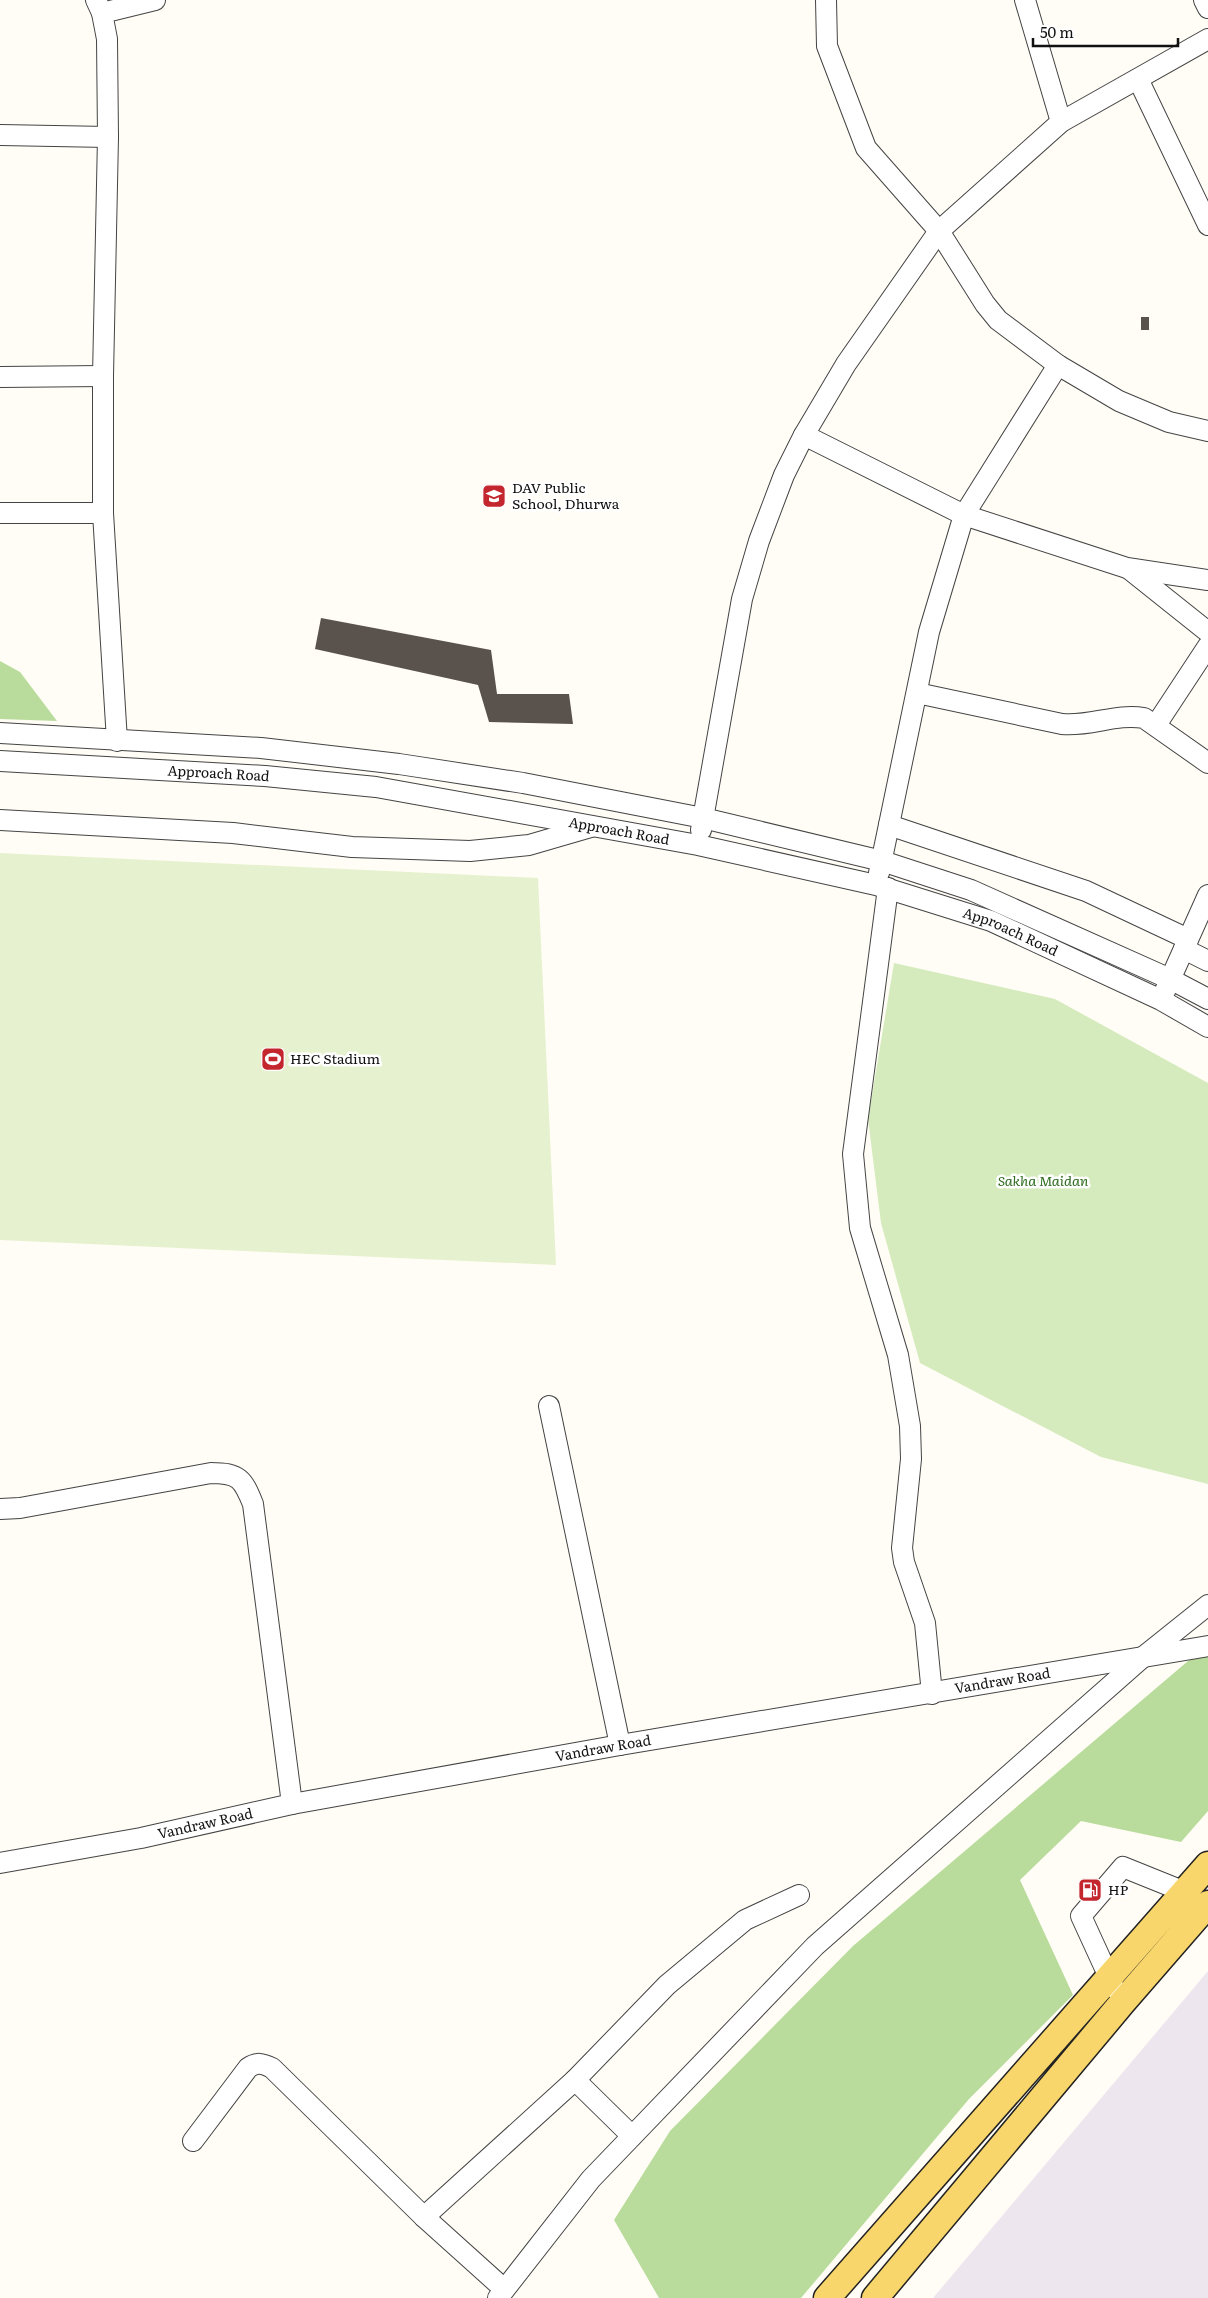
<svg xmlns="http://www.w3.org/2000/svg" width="1208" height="2298" viewBox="0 0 1208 2298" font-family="Literata,serif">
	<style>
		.industrial { fill: #eee6ef }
		.green { fill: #d5ebbd }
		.forest { fill: #b9dc9c }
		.pitch { fill: #e6f2cf }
		.building { fill: #5a524d }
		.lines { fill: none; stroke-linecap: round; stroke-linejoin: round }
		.minor-casing { stroke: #444; stroke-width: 22 }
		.major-casing { stroke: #222; stroke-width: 29 }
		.minor { stroke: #fff; stroke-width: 20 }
		.major { stroke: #f9d66b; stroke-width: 26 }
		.labels { text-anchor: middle; stroke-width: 5; stroke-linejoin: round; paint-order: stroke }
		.poi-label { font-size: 14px; fill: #111; stroke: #fff; text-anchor: start }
		.street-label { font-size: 14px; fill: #111; stroke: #fff }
		.park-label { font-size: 14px; font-style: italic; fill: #2f6b1f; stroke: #fff }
	</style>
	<rect width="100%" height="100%" fill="#fffdf5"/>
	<path class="industrial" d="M 1208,1971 L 1208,2298 L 933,2298 Z"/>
	<path class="green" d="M 894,963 L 1055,999 L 1208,1083 L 1208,1484 L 1101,1457 L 920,1363 L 881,1223 L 868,1119 Z"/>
	<path class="forest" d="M 0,661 L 20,672 L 57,721 L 0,719 Z
		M 1208,1644 L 1208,1811 L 1181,1842 L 1081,1821 L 1020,1880 L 1073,1995 L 969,2099 L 801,2298 L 659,2298 L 614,2220 L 670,2131 L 853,1946 Z"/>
	<path class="pitch" d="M 0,853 L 538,878 L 556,1265 L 0,1240 Z"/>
	<path class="building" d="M 1141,317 L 1149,317 L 1149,330 L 1141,330 Z
		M 321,618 L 491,650 L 497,694 L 569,694 L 573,724 L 489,722 L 478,685 L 315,649 Z"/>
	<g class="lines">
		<g class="minor-casing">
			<g id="minor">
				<path d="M 96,0 L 102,13 L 107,39 L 108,137 L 103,376 L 103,513 L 117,741"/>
				<path d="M 826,0 L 827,46 L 866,148 L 939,231 L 985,304 L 998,320 L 1058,365 L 1119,401 L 1169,422 L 1208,431"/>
				<path d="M 1025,0 L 1061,122"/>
				<path d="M 1204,0 L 1208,8"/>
				<path d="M 102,13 L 155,0"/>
				<path d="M 1138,79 L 1208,225"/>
				<path d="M 0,135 L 108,137"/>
				<path d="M 0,377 L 103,376"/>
				<path d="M 804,435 L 964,515 L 1127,568 L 1208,580"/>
				<path d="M 0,513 L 103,513"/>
				<path d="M 1129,569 L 1208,632"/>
				<path d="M 917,693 L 1062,724 C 1090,727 1116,713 1144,718 L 1208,763"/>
				<path d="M 1156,725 L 1208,646"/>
				<path d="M 0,733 L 261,748 L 399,764 L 523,783 L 703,818 L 882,861 L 971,890 L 1170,979 L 1208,999"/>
				<path id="s1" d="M 0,761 L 265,776 L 376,787 L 698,845 L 876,885 L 991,921 L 1161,1000 L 1208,1027"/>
				<path d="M 0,820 L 233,833 L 352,847 L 470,851 L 529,845 L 591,827"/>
				<path d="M 889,825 L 1086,891 L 1188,939"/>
				<path d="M 701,830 L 742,599 L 759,541 L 784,475 L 804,435 L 846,364 L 939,231 L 1061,122 L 1208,39"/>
				<path d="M 879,873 L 929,632 L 964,515 L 1058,365"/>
				<path d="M 888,888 L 853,1154 L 860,1228 L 898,1355 L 910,1426 L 911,1459 L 902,1548 L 904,1562 L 925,1623 L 932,1694"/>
				<path d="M 1184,949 L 1208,961"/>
				<path d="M 1165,991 L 1208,895"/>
				<path d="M 549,1406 L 620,1745"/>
				<path d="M 0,1509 L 20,1508 L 211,1473 C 239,1473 243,1479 253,1504 L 292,1804"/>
				<path id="s2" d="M 0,1863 L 141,1838 L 292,1804 L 620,1745 L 1208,1646"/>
				<path d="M 1114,1988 L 1081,1916 L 1123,1867 L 1185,1892"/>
				<path d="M 575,2080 L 632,2136"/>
				<path d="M 193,2141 L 248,2068 C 257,2062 262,2063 272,2068 L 424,2217 L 504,2289"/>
				<path d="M 424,2217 L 575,2080 L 667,1985 L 745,1920 L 799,1895"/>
				<path d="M 498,2298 L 591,2179 L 815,1946 L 1143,1657 L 1208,1605"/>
			</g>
		</g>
		<g class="major-casing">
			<path id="major" d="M 827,2298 L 1208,1865
				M 875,2298 L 1122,2003 L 1208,1904"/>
		</g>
		<use href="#minor" class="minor"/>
		<use href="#major" class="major"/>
	</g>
	<defs>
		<g id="school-square" transform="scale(1.25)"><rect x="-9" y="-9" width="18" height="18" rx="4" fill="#c4262e" stroke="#fff"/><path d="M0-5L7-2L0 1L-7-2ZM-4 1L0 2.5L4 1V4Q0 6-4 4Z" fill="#fff"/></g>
		<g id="stadium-square" transform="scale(1.25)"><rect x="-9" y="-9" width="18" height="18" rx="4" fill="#c4262e" stroke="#fff"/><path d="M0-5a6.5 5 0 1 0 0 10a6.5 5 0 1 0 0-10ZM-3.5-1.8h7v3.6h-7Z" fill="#fff"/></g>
		<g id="fuel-square" transform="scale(1.25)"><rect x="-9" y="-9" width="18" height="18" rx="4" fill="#c4262e" stroke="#fff"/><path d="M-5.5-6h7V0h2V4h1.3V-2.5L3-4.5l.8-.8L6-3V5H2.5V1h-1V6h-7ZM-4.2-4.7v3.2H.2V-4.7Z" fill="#fff"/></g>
	</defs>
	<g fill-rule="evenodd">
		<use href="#school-square" x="494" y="496"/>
		<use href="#stadium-square" x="273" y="1059"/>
		<use href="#fuel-square" x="1090" y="1890"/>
	</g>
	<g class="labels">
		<g class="poi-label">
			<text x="512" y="493">DAV Public<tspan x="512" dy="16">School, Dhurwa</tspan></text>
			<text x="290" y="1064">HEC Stadium</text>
			<text x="1108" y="1895">HP</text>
		</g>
		<g class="street-label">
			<text dy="5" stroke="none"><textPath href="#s1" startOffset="219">Approach Road</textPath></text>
			<text dy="5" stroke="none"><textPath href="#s1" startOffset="624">Approach Road</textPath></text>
			<text dy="5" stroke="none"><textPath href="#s1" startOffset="1029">Approach Road</textPath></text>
			<text dy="5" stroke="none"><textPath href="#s2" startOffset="1019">Vandraw Road</textPath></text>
			<text dy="5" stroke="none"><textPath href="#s2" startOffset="614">Vandraw Road</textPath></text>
			<text dy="5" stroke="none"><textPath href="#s2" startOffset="209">Vandraw Road</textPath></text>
		</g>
		<g class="park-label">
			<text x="1043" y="1186">Sakha Maidan</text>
		</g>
	</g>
	<path d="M1033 38v8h145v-8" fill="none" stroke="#111111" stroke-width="2.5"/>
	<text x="1040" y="38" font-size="15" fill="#111111" stroke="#ffffff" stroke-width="4" paint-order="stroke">50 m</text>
</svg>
